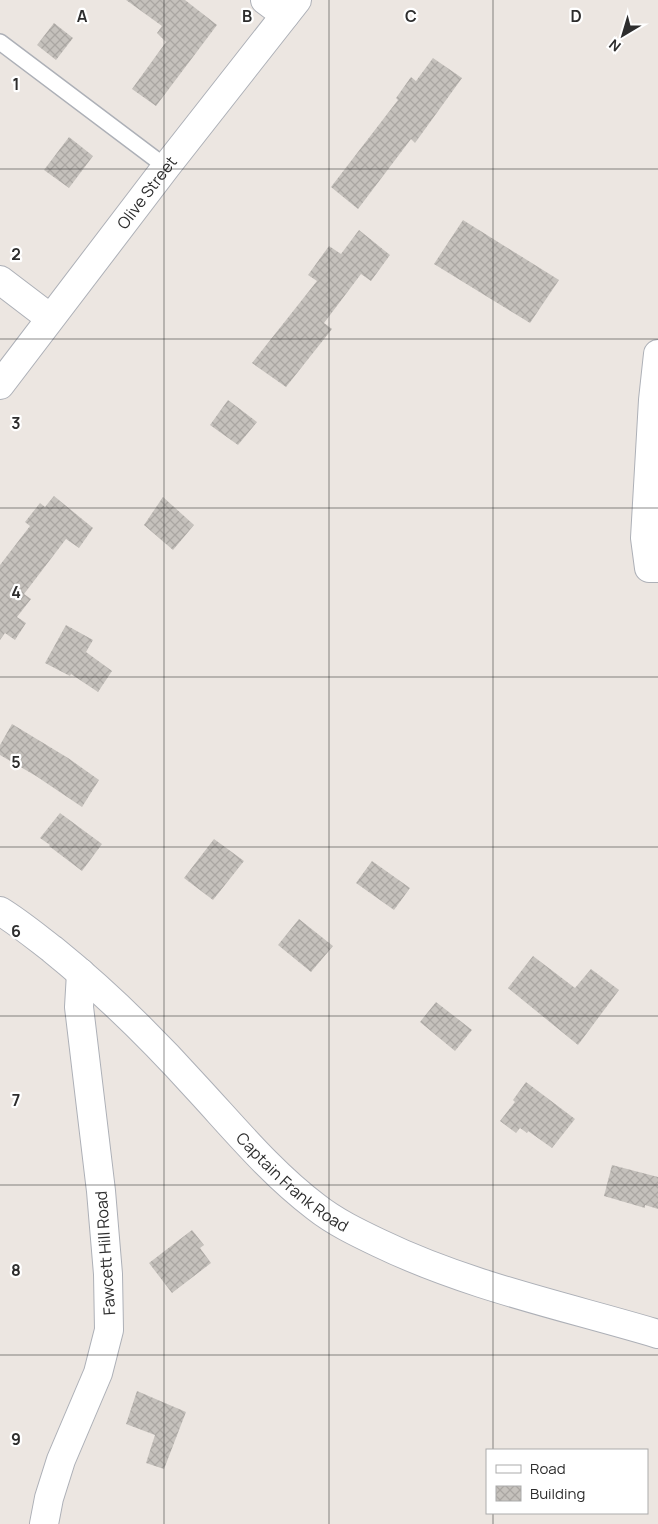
<svg xmlns="http://www.w3.org/2000/svg" width="658" height="1524" viewBox="0 0 658 1524" font-family="Manrope,sans-serif">
	<style>
		.building { fill: url(#building-cross-hatch) }
		.lines { fill: none; stroke-linecap: round; stroke-linejoin: round }
		.service-casing { stroke: #adb0b7; stroke-width: 18 }
		.minor-casing { stroke: #adb0b7; stroke-width: 30 }
		.service { stroke: #fff; stroke-width: 15 }
		.minor { stroke: #fff; stroke-width: 28 }
		.grid { fill: none; stroke: #2d2d2d; stroke-width: 1; stroke-opacity: 0.55 }
		.labels { text-anchor: middle; stroke-width: 4.5; stroke-linejoin: round; paint-order: stroke }
		.street-label { font-size: 16px; fill: #2d2d2d; stroke: #fff }
		.grid-label { font-size: 16px; text-anchor: middle; font-weight: bold; fill: #2d2d2d; stroke: #fff; stroke-width: 4.5; stroke-linejoin: round; paint-order: stroke }
	</style>
	<defs>
		<pattern id="building-cross-hatch" width="8" height="8" patternUnits="userSpaceOnUse" patternTransform="scale(1.25)"><rect width="8" height="8" fill="#c5c1bc"/><path d="M0 0l8 8M0 8l8-8" fill="none" stroke="#aaa6a2"/></pattern>
	</defs>
	<rect width="100%" height="100%" fill="#ece6e1"/>
	<path class="building" d="M 126,0 L 185,0 L 217,25 L 156,106 L 132,89 L 166,42 L 157,33 L 162,26 Z
		M 54,23 L 73,38 L 56,60 L 37,45 Z
		M 433,58 L 462,78 L 415,143 L 411,139 L 358,209 L 331,187 L 398,100 L 396,98 L 411,77 L 416,81 Z
		M 69,137 L 93,156 L 69,188 L 44,170 Z
		M 463,220 L 559,280 L 530,323 L 434,264 Z
		M 359,230 L 390,255 L 371,281 L 361,274 L 324,323 L 332,329 L 286,387 L 252,363 L 317,281 L 308,275 L 329,246 L 341,254 Z
		M 228,400 L 257,422 L 238,445 L 210,425 Z
		M 54,496 L 93,528 L 79,548 L 66,539 L 24,594 L 31,599 L 17,617 L 26,623 L 15,640 L 5,633 L 0,640 L 0,565 L 30,526 L 25,522 L 40,503 L 45,507 Z
		M 163,497 L 194,525 L 173,550 L 144,525 Z
		M 66,625 L 93,640 L 86,652 L 112,671 L 98,692 L 71,674 L 70,676 L 45,663 Z
		M 12,724 L 68,758 L 99,780 L 82,807 L 36,776 L 0,755 L 0,745 Z
		M 60,813 L 102,844 L 82,871 L 49,846 L 50,845 L 40,838 Z
		M 214,839 L 244,861 L 213,900 L 184,878 Z
		M 372,861 L 410,888 L 394,910 L 356,883 Z
		M 299,919 L 333,946 L 311,972 L 278,945 Z
		M 533,956 L 575,988 L 591,969 L 619,990 L 578,1045 L 508,988 Z
		M 436,1002 L 472,1030 L 455,1051 L 420,1022 Z
		M 526,1082 L 575,1119 L 552,1148 L 528,1131 L 527,1133 L 520,1128 L 516,1133 L 500,1121 L 515,1102 L 513,1100 Z
		M 612,1165 L 658,1177 L 658,1209 L 645,1205 L 645,1208 L 604,1196 Z
		M 192,1230 L 204,1245 L 200,1248 L 211,1263 L 172,1293 L 149,1263 Z
		M 137,1391 L 186,1412 L 164,1469 L 146,1463 L 155,1435 L 126,1424 Z"/>
	<g class="lines">
		<g class="service-casing">
			<path id="service" d="M 0,42 L 166,167"/>
		</g>
		<g class="minor-casing">
			<g id="minor">
				<path d="M 265,0 L 285,15"/>
				<path d="M 0,280 L 50,318"/>
				<path d="M 658,354 L 653,400 L 645,538 L 649,568 L 658,568"/>
				<path id="s1" d="M 0,385 L 166,167 L 297,0"/>
				<path id="s2" d="M 0,911 C 18,922 35,936 52,949 C 104,991 152,1038 197,1088 C 235,1129 271,1173 316,1207 C 335,1222 358,1233 379,1243 C 468,1286 564,1306 658,1334"/>
				<path d="M 44,1524 L 49,1498 L 61,1460 L 98,1373 L 109,1330 L 108,1274 L 101,1191 L 79,1007 L 81,973"/>
			</g>
		</g>
		<use href="#service" class="service"/>
		<use href="#minor" class="minor"/>
	</g>
	<path class="grid" d="M 164,0 L 164,1524M 329,0 L 329,1524M 493,0 L 493,1450M 0,169 L 658,169M 0,339 L 658,339M 0,508 L 658,508M 0,677 L 658,677M 0,847 L 658,847M 0,1016 L 658,1016M 0,1185 L 658,1185M 0,1355 L 658,1355M 493,1513 L 493,1524"/>
	<g class="labels">
		<g class="street-label">
			<text dy="6" stroke="none"><textPath href="#s1" startOffset="242">Olive Street</textPath></text>
			<text dy="6" stroke="none"><textPath href="#s2" startOffset="400">Captain Frank Road</textPath></text>
			<text transform="translate(105 1253) rotate(-94)" y="6">Fawcett Hill Road</text>
		</g>
	</g>
	<g class="grid-label">
		<text x="82" y="22">A</text>
		<text x="247" y="22">B</text>
		<text x="411" y="22">C</text>
		<text x="576" y="22">D</text>
		<text x="16" y="90">1</text>
		<text x="16" y="260">2</text>
		<text x="16" y="429">3</text>
		<text x="16" y="598">4</text>
		<text x="16" y="768">5</text>
		<text x="16" y="937">6</text>
		<text x="16" y="1106">7</text>
		<text x="16" y="1276">8</text>
		<text x="16" y="1445">9</text>
	</g>
	<rect x="486" y="1449" width="162" height="65" fill="#ffffff" stroke="#ababab"/>
	<rect x="496" y="1465" width="25" height="8" fill="#ffffff" stroke="#ababab"/>
	<text x="530" y="1474" font-size="15" fill="#2d2d2d">Road</text>
	<rect x="496" y="1486" width="25" height="15" fill="url(#building-cross-hatch)" stroke="#ababab"/>
	<text x="530" y="1499" font-size="15" fill="#2d2d2d">Building</text>
	<g transform="translate(623 35) rotate(218)" stroke="#ffffff" stroke-width="4" paint-order="stroke">
	<path d="M0-4L9 19L0 12L-9 19Z" fill="#2d2d2d"/>
	<text y="-8" font-size="14" font-weight="bold" text-anchor="middle" fill="#2d2d2d">N</text>
	</g>
</svg>
